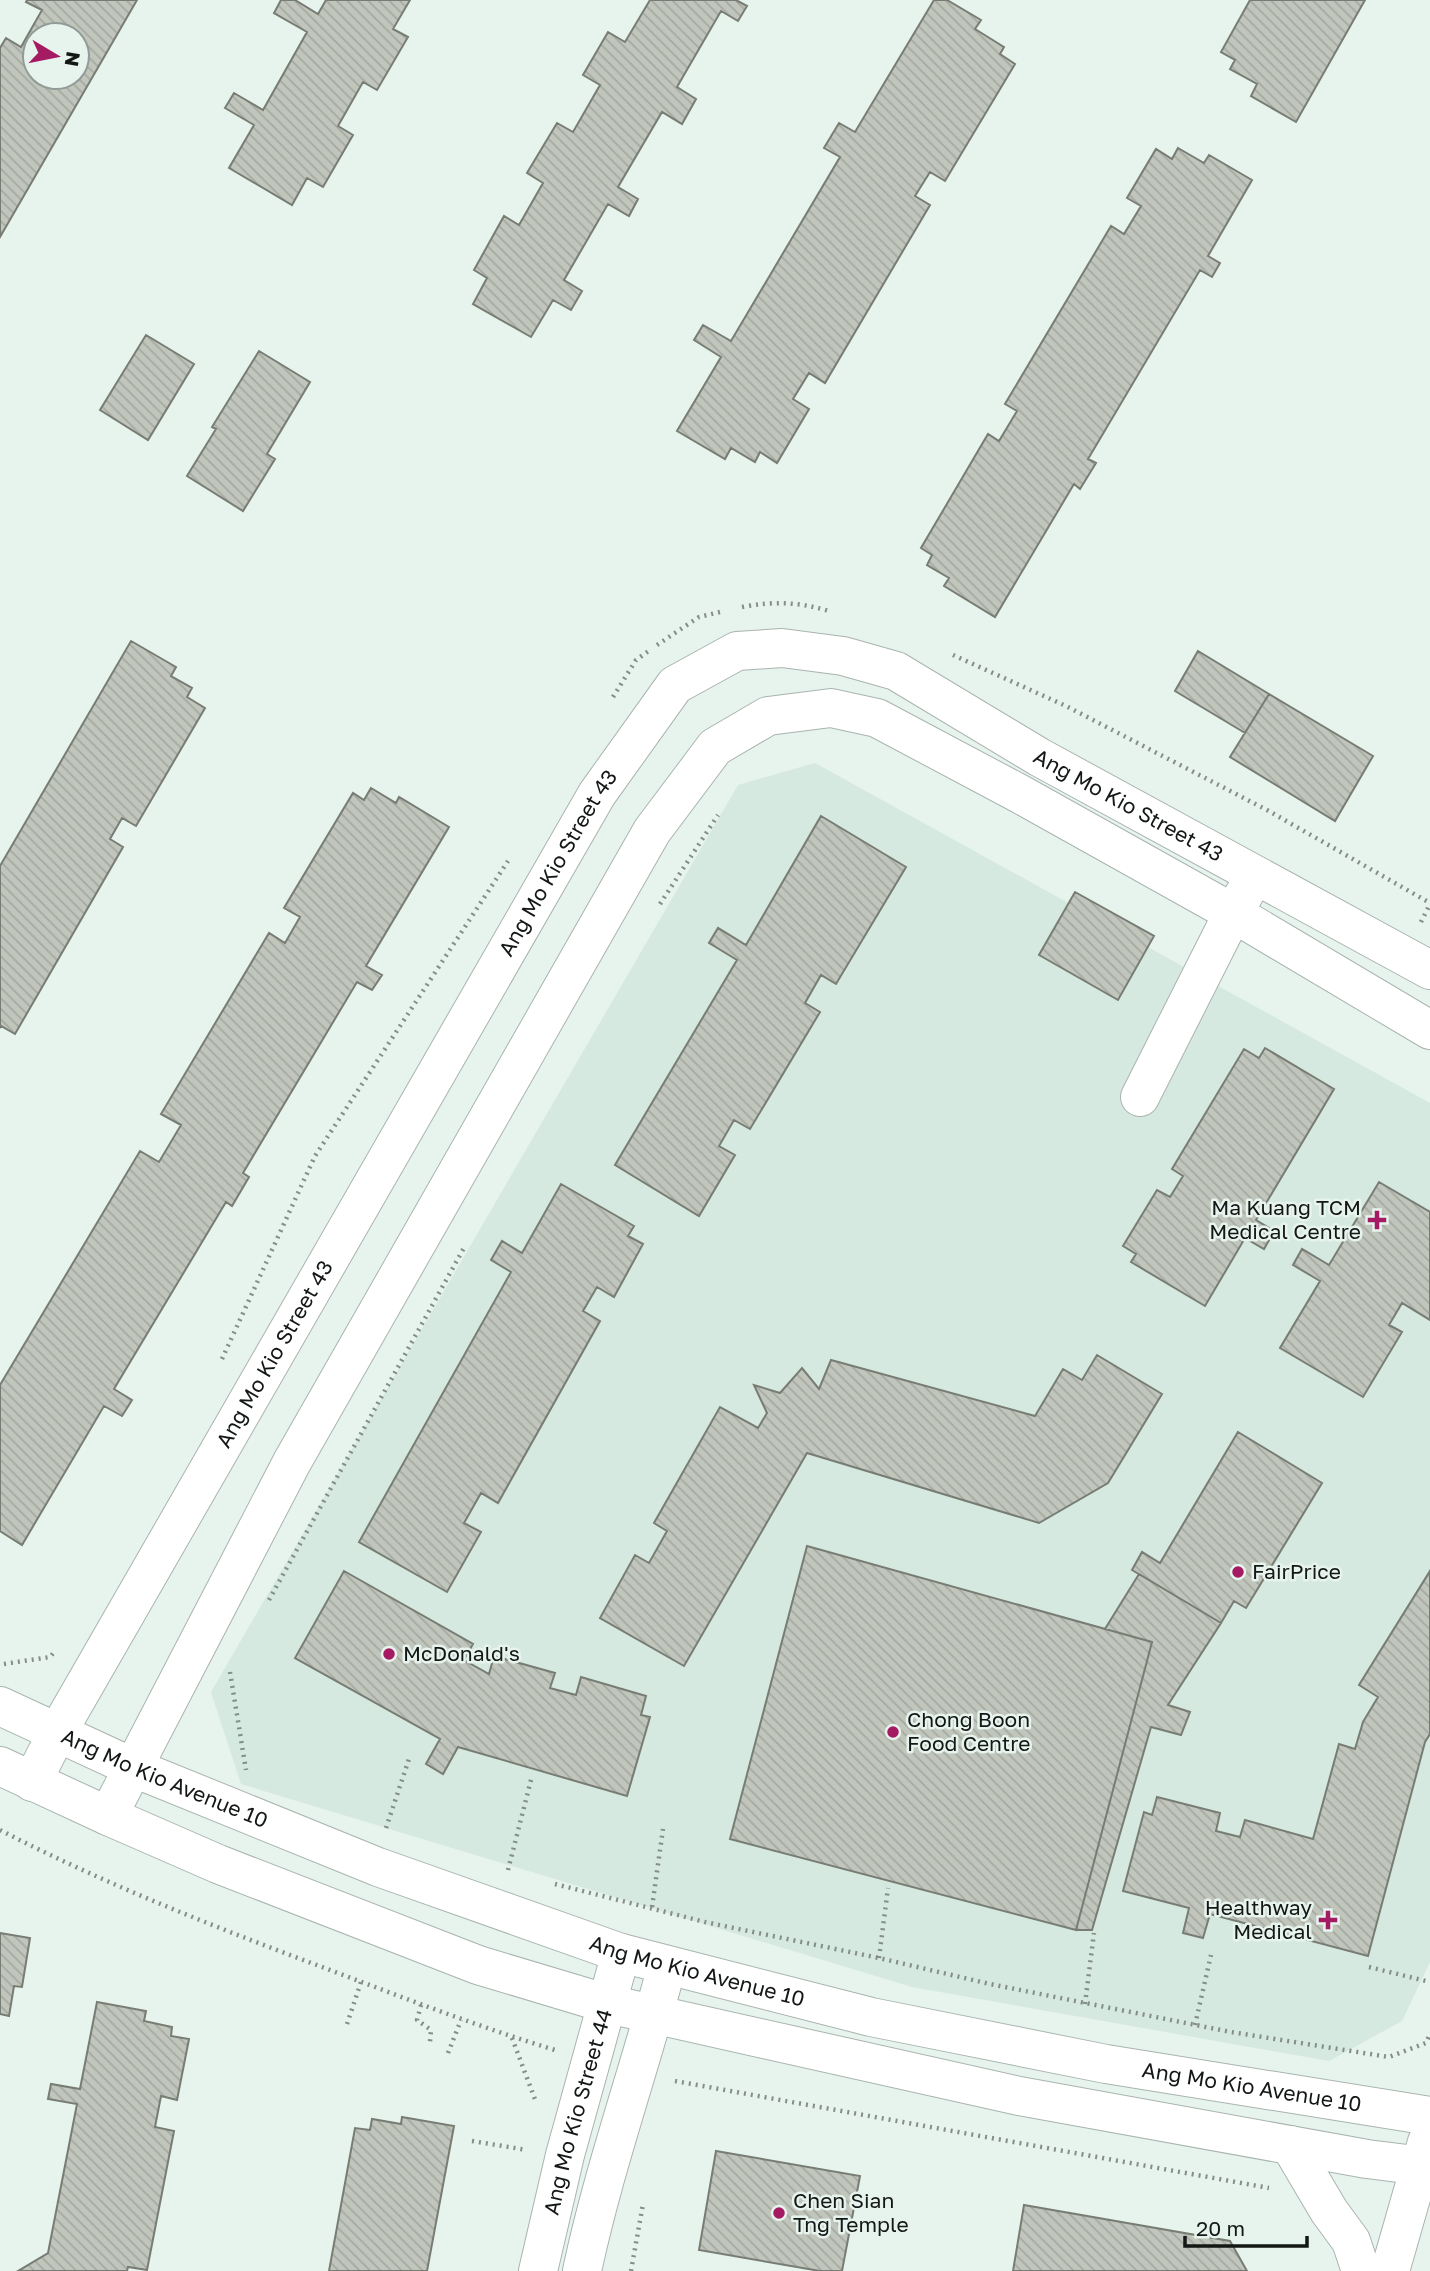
<svg xmlns="http://www.w3.org/2000/svg" width="1430" height="2271" viewBox="0 0 1430 2271" font-family="'Golos Text',sans-serif">
	<style>
		.built { fill: #d5e9e0 }
		.building { fill: url(#building-back-hatch); stroke: #787d74; stroke-width: 2; fill-rule: evenodd }
		.lines { fill: none; stroke-linecap: round; stroke-linejoin: round }
		.minor-casing { stroke: #a9b4af; stroke-width: 40 }
		.major-casing { stroke: #a9b4af; stroke-width: 40 }
		.path { stroke: #858d89; stroke-width: 4.5; stroke-dasharray: 2 5; stroke-linecap: butt }
		.minor { stroke: #fff; stroke-width: 38 }
		.major { stroke: #fff; stroke-width: 38 }
		.poi-dot { fill: #a41b64; stroke: #e7f3ed; stroke-width: 2.5 }
		.labels { text-anchor: middle; stroke-width: 5; stroke-linejoin: round; paint-order: stroke }
		.street-label { font-size: 21px; fill: #131715; stroke: #e7f3ed }
		.poi-label { font-size: 21px; fill: #131715; stroke: #e7f3ed; text-anchor: start }
	</style>
	<defs>
		<pattern id="building-back-hatch" width="6" height="6" patternUnits="userSpaceOnUse" patternTransform="scale(1.75)"><rect width="6" height="6" fill="#c1c6bc"/><path d="M-1 5l2 2M0 0l6 6M5-1l2 2" fill="none" stroke="#a5a9a1"/></pattern>
	</defs>
	<rect width="100%" height="100%" fill="#e7f3ed"/>
	<path class="built" d="M 815,763 L 1430,1103 L 1430,1962 L 1402,2021 L 1329,2061 L 912,1987 L 241,1784 L 211,1692 L 738,785 Z"/>
	<path class="building" d="M 27,0 L 137,0 L 0,237 L 0,48 L 6,38 L 21,47 L 42,10 L 26,2 ZM 35,35 L 77,35 L 77,77 L 35,77 Z
		M 281,0 L 295,0 L 318,14 L 326,0 L 410,0 L 393,29 L 408,37 L 377,90 L 363,82 L 338,126 L 353,135 L 323,187 L 307,178 L 292,205 L 229,168 L 254,125 L 225,108 L 234,93 L 263,110 L 307,32 L 274,13 Z
		M 650,0 L 736,0 L 747,6 L 738,21 L 721,11 L 677,87 L 696,99 L 682,124 L 662,112 L 618,187 L 638,199 L 629,216 L 608,204 L 564,280 L 582,291 L 571,310 L 553,300 L 531,337 L 473,304 L 487,278 L 474,270 L 504,216 L 519,225 L 543,183 L 527,173 L 557,123 L 573,132 L 600,85 L 583,75 L 608,32 L 625,42 Z
		M 934,0 L 947,0 L 981,20 L 975,29 L 1004,47 L 1000,54 L 1015,64 L 945,181 L 930,172 L 915,196 L 930,205 L 825,383 L 809,373 L 793,399 L 809,409 L 777,463 L 760,452 L 755,462 L 731,448 L 725,459 L 677,431 L 721,357 L 694,340 L 703,325 L 731,341 L 840,157 L 824,148 L 839,123 L 855,132 Z
		M 1250,0 L 1365,0 L 1296,122 L 1251,96 L 1257,84 L 1230,69 L 1235,60 L 1221,52 Z
		M 1178,148 L 1204,163 L 1209,155 L 1252,180 L 1208,256 L 1220,263 L 1212,277 L 1200,270 L 1088,459 L 1096,463 L 1080,489 L 1074,484 L 995,617 L 944,586 L 949,578 L 927,565 L 932,555 L 921,548 L 988,434 L 999,441 L 1017,411 L 1005,404 L 1111,226 L 1124,234 L 1141,206 L 1127,198 L 1156,149 L 1172,159 Z
		M 146,335 L 194,364 L 148,440 L 100,410 Z
		M 259,351 L 310,382 L 267,454 L 275,459 L 243,511 L 187,476 L 216,429 L 212,427 Z
		M 131,641 L 176,667 L 171,676 L 192,688 L 187,697 L 205,708 L 136,826 L 122,818 L 110,839 L 123,847 L 15,1034 L 1,1026 L 0,1028 L 0,866 Z
		M 1198,651 L 1269,694 L 1245,733 L 1175,691 Z
		M 1269,694 L 1373,756 L 1335,821 L 1230,757 Z
		M 371,788 L 396,803 L 399,797 L 449,827 L 366,966 L 382,975 L 372,990 L 357,982 L 243,1173 L 249,1177 L 232,1206 L 226,1202 L 114,1389 L 132,1400 L 122,1416 L 104,1406 L 22,1545 L 0,1531 L 0,1385 L 140,1151 L 159,1162 L 181,1125 L 161,1114 L 269,933 L 285,943 L 300,917 L 284,908 L 353,793 L 364,800 Z
		M 821,816 L 906,867 L 836,984 L 821,975 L 805,1003 L 820,1012 L 750,1129 L 734,1120 L 719,1146 L 735,1155 L 699,1216 L 615,1165 L 737,960 L 709,943 L 718,928 L 746,945 Z
		M 1075,892 L 1154,936 L 1118,1000 L 1039,955 Z
		M 1265,1048 L 1334,1089 L 1256,1220 L 1274,1231 L 1264,1249 L 1245,1238 L 1205,1306 L 1131,1262 L 1136,1254 L 1123,1246 L 1157,1190 L 1170,1197 L 1183,1176 L 1172,1169 L 1244,1049 L 1259,1058 Z
		M 1379,1182 L 1430,1212 L 1430,1320 L 1402,1303 L 1389,1325 L 1402,1332 L 1363,1397 L 1280,1348 L 1320,1281 L 1293,1265 L 1302,1249 L 1329,1265 Z
		M 561,1184 L 634,1226 L 628,1236 L 643,1244 L 614,1297 L 597,1287 L 583,1311 L 600,1321 L 498,1503 L 481,1493 L 464,1523 L 481,1532 L 447,1592 L 359,1542 L 511,1272 L 491,1260 L 502,1241 L 522,1253 Z
		M 1097,1355 L 1162,1394 L 1108,1483 L 1039,1523 L 807,1453 L 684,1666 L 600,1618 L 635,1555 L 649,1563 L 667,1531 L 654,1523 L 720,1407 L 758,1428 L 767,1413 L 754,1385 L 780,1393 L 802,1368 L 819,1389 L 831,1360 L 1035,1416 L 1063,1369 L 1082,1380 Z
		M 1238,1432 L 1322,1483 L 1246,1608 L 1234,1601 L 1221,1623 L 1132,1570 L 1142,1552 L 1160,1563 Z
		M 807,1546 L 1152,1642 L 1076,1930 L 730,1839 Z
		M 344,1571 L 473,1644 L 464,1660 L 489,1674 L 494,1656 L 555,1673 L 550,1688 L 576,1695 L 581,1677 L 646,1696 L 641,1715 L 650,1717 L 627,1796 L 458,1747 L 443,1774 L 426,1764 L 440,1739 L 295,1658 Z
		M 1430,1571 L 1430,1734 L 1425,1742 L 1368,1956 L 1210,1914 L 1203,1938 L 1183,1933 L 1189,1908 L 1123,1891 L 1144,1812 L 1152,1815 L 1157,1797 L 1220,1813 L 1216,1831 L 1240,1837 L 1245,1820 L 1313,1839 L 1339,1744 L 1355,1749 L 1363,1722 L 1378,1697 L 1359,1685 Z
		M 1139,1574 L 1221,1623 L 1168,1705 L 1190,1712 L 1181,1735 L 1151,1727 L 1092,1930 L 1076,1930 L 1152,1642 L 1105,1629 Z
		M 0,1933 L 30,1938 L 22,1987 L 14,1986 L 9,2016 L 0,2014 Z
		M 97,2002 L 146,2011 L 144,2021 L 172,2027 L 171,2036 L 189,2039 L 177,2100 L 161,2096 L 155,2127 L 174,2131 L 147,2270 L 128,2267 L 127,2271 L 18,2271 L 48,2253 L 77,2104 L 48,2099 L 51,2084 L 80,2089 Z
		M 402,2117 L 454,2126 L 427,2271 L 329,2271 L 355,2128 L 370,2130 L 372,2119 L 401,2124 Z
		M 716,2151 L 860,2176 L 842,2271 L 820,2271 L 699,2250 Z
		M 1024,2205 L 1230,2241 L 1247,2271 L 1013,2271 Z"/>
	<g class="lines">
		<g class="minor-casing">
			<g id="minor">
				<path d="M 1140,1097 L 1233,913 L 1246,891"/>
				<path id="s1" d="M 32,1782 L 57,1733 L 597,794 L 675,685 L 737,651 L 782,648 L 843,656 L 896,671 L 1039,757 L 1430,970"/>
				<path d="M 108,1816 L 292,1462 L 652,831 L 715,747 L 768,716 L 831,708 L 877,718 L 1020,794 L 1233,913 L 1430,1030"/>
				<path id="s2" d="M 538,2271 L 565,2155 L 621,1953"/>
				<path d="M 582,2271 C 604,2168 640,2068 667,1966"/>
			</g>
		</g>
		<g class="major-casing">
			<g id="major">
				<path id="s3" d="M 0,1706 L 134,1768 L 378,1867 L 621,1953 L 871,2017 L 1106,2064 L 1430,2116"/>
				<path d="M 0,1766 L 108,1816 L 218,1864 L 478,1965 L 608,2004 L 1019,2096 L 1367,2159 L 1430,2167"/>
				<path d="M 1290,2145 L 1329,2211 L 1351,2241 L 1361,2271"/>
				<path d="M 1390,2271 L 1427,2142"/>
			</g>
		</g>
		<path class="path" d="M 742,607 C 773,601 799,602 829,611
			M 657,645 L 699,617 L 720,612
			M 953,655 L 1066,706 L 1267,810 L 1430,903
			M 613,697 L 636,660 L 650,650
			M 660,904 L 718,815
			M 1421,922 L 1430,904
			M 222,1359 L 315,1156 L 508,861
			M 269,1600 L 465,1246
			M 4,1664 L 50,1657 L 55,1651
			M 230,1672 L 246,1770
			M 386,1828 L 410,1756
			M 0,1830 C 101,1882 207,1924 314,1964 C 394,1994 473,2025 555,2050
			M 508,1870 L 532,1776
			M 555,1884 L 705,1922 L 879,1958 L 990,1984 L 1231,2032 L 1389,2057 L 1426,2043 L 1430,2034
			M 652,1907 L 663,1829
			M 879,1958 L 888,1888
			M 1369,1967 L 1430,1982
			M 1085,2004 L 1094,1933
			M 421,2005 L 417,2020 L 431,2030 L 430,2042
			M 347,2024 L 361,1982
			M 1195,2025 L 1211,1955
			M 512,2038 L 536,2102
			M 448,2053 L 461,2020
			M 675,2081 L 1269,2188
			M 472,2141 L 527,2150
			M 631,2271 L 643,2204"/>
		<use href="#minor" class="minor"/>
		<use href="#major" class="major"/>
	</g>
	<g class="poi-dot">
		<path d="M1373.5 1209.5h7v7h7v7h-7v7h-7v-7h-7v-7h7z"/>
		<circle cx="1238" cy="1572" r="7"/>
		<circle cx="389" cy="1654" r="7"/>
		<circle cx="893" cy="1732" r="7"/>
		<path d="M1324.5 1909.5h7v7h7v7h-7v7h-7v-7h-7v-7h7z"/>
		<circle cx="779" cy="2213" r="7"/>
	</g>
	<g class="labels">
		<g class="street-label">
			<text dy="7" stroke="none"><textPath href="#s1" startOffset="1773">Ang Mo Kio Street 43</textPath></text>
			<text dy="7" stroke="none"><textPath href="#s1" startOffset="1059">Ang Mo Kio Street 43</textPath></text>
			<text dy="7" stroke="none"><textPath href="#s1" startOffset="492">Ang Mo Kio Street 43</textPath></text>
			<text dy="7" stroke="none"><textPath href="#s3" startOffset="180">Ang Mo Kio Avenue 10</textPath></text>
			<text dy="7" stroke="none"><textPath href="#s3" startOffset="747">Ang Mo Kio Avenue 10</textPath></text>
			<text dy="7" stroke="none"><textPath href="#s3" startOffset="1314">Ang Mo Kio Avenue 10</textPath></text>
			<text dy="7" stroke="none"><textPath href="#s2" startOffset="164">Ang Mo Kio Street 44</textPath></text>
		</g>
		<g class="poi-label">
			<text x="1361" y="1215" text-anchor="end">Ma Kuang TCM<tspan x="1361" dy="24">Medical Centre</tspan></text>
			<text x="1252" y="1579">FairPrice</text>
			<text x="403" y="1661">McDonald's</text>
			<text x="907" y="1727">Chong Boon<tspan x="907" dy="24">Food Centre</tspan></text>
			<text x="1312" y="1915" text-anchor="end">Healthway<tspan x="1312" dy="24">Medical</tspan></text>
			<text x="793" y="2208">Chen Sian<tspan x="793" dy="24">Tng Temple</tspan></text>
		</g>
	</g>
	<g transform="translate(56 56) rotate(100)"><circle r="33" fill="#e7f3ed" stroke="#929b97" stroke-width="2"/>
	<path d="M0-5L12 26L0 18L-12 26Z" fill="#a41b64"/>
	<text y="-10" font-size="19" font-weight="bold" text-anchor="middle" fill="#131715">N</text>
	</g>
	<path d="M1185 2236v10h122v-10" fill="none" stroke="#131715" stroke-width="3.5"/>
	<text x="1196" y="2236" font-size="21" fill="#131715" stroke="#e7f3ed" stroke-width="5" paint-order="stroke">20 m</text>
</svg>
